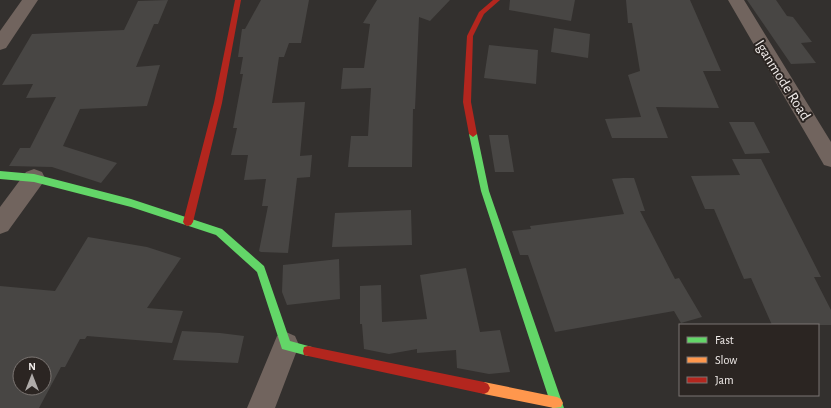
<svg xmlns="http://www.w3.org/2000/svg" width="831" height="408" viewBox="0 0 831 408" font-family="'Alegreya Sans',sans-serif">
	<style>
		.building { fill: #484644; fill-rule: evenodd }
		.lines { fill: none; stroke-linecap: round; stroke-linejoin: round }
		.street { fill: #71645e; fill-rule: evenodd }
		.fast { fill: #63d668; fill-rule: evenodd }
		.slow { fill: #ff974d; fill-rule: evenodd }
		.jam { fill: #b3261e; fill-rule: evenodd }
		.labels { text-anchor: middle; stroke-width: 4; stroke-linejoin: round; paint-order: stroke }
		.street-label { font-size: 15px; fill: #f2edeb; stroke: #2b2522 }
	</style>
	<rect width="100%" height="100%" fill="#33302e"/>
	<path class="building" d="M 168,0 L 158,24 L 154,24 L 136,67 L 160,65 L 147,106 L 80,109 L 63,146 L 117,163 L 101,183 L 52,167 L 9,166 L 20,148 L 30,148 L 56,97 L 26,98 L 33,84 L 2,85 L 32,34 L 124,30 L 138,1 Z
		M 261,0 L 309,0 L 301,43 L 289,43 L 284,57 L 279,57 L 272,103 L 305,102 L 300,156 L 312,155 L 310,177 L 297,178 L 288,253 L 261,252 L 259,251 L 268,206 L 262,206 L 266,179 L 244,180 L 248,155 L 231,155 L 237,128 L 233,128 L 243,74 L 240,74 L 243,57 L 238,57 L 242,29 L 245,29 Z
		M 377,0 L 450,0 L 430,21 L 419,17 L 415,109 L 413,109 L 412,167 L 348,167 L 351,136 L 368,136 L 371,88 L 341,89 L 343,68 L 364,68 L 370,24 L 363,23 Z
		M 510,0 L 575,0 L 571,21 L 509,10 Z
		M 626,0 L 690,0 L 721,71 L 703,71 L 719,108 L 656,107 L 668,138 L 612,138 L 605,119 L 641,117 L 628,75 L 640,71 L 632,23 L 628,23 Z
		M 747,0 L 776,0 L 787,16 L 793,17 L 812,42 L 801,43 L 816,63 L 791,64 Z
		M 554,28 L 590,34 L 588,58 L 551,52 Z
		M 489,45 L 538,50 L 536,84 L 484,78 Z
		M 729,122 L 754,122 L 770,153 L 745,154 Z
		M 489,135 L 508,135 L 514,172 L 495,172 Z
		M 732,159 L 761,159 L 821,277 L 814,277 L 831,310 L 831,325 L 772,325 L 751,278 L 744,279 L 714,209 L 705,209 L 691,176 L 740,175 Z
		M 623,178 L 634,178 L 645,211 L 640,211 L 675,279 L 679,278 L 702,317 L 681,323 L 674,311 L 555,332 L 528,255 L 520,255 L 512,231 L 531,229 L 530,226 L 624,214 L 612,179 Z
		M 411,210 L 412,245 L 332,247 L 335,213 Z
		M 88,237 L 147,247 L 181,258 L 147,308 L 183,311 L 172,343 L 87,336 L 85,339 L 80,339 L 65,367 L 61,367 L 39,408 L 0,408 L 0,286 L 55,291 ZM 20,364 L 44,364 L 44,388 L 20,388 Z
		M 339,259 L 340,299 L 287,305 L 282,292 L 283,265 Z
		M 466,268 L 480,332 L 500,330 L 510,372 L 489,374 L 457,368 L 456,350 L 417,353 L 417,349 L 389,354 L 364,349 L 362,324 L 360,324 L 360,286 L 381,285 L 382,322 L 427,319 L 420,275 Z
		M 182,331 L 220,333 L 244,336 L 238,363 L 173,360 Z"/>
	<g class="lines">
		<path class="street" d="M 22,0 L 38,0 L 6,48 L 0,50 L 0,31 Z
			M 728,0 L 744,0 L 831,142 L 831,167 L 824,165 Z
			M 34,169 L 42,172 L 45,178 L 42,184 L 8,231 L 0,234 L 0,207 L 26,172 Z
			M 286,332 L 295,336 L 299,345 L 275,408 L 247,408 L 277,336 Z"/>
		<path class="fast" d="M 473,131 L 477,134 L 489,191 L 564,408 L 552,408 L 481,191 L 469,134 Z
			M 0,171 L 34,174 L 131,199 L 222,229 L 264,266 L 290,341 L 312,347 L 313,351 L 312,355 L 308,356 L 282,349 L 257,272 L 216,235 L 131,207 L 34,182 L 0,179 Z"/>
		<path class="slow" d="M 484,382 L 557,397 L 561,399 L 563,403 L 561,407 L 554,408 L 484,394 L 480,392 L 478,388 L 480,384 Z"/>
		<path class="jam" d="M 235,0 L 241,0 L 222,103 L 193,222 L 191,225 L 188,226 L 185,225 L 183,222 L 214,103 Z
			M 493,0 L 500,0 L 484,14 L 473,36 L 471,102 L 477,134 L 473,137 L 469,134 L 463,102 L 467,36 L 479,12 Z
			M 308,346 L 484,382 L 488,384 L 490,388 L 488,392 L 484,394 L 308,356 L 304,355 L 303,351 L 304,347 Z"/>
	</g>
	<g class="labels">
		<g class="street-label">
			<text transform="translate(783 80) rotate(58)" y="5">Iganmode Road</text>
		</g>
	</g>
	<rect x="679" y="324" width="140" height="72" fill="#2b2522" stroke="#7b7572"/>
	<rect x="687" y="337" width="20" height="6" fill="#63d668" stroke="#7b7572"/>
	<text x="715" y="344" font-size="12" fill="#f2edeb">Fast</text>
	<rect x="687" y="357" width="20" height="6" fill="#ff974d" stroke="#7b7572"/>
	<text x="715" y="364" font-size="12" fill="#f2edeb">Slow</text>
	<rect x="687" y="377" width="20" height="6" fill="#b3261e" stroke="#7b7572"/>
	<text x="715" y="384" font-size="12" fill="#f2edeb">Jam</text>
	<g transform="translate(32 376)"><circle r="19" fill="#2b2522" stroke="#7b7572"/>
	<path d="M0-3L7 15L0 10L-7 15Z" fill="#afaba9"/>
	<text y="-6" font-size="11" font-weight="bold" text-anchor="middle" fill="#f2edeb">N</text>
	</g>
</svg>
